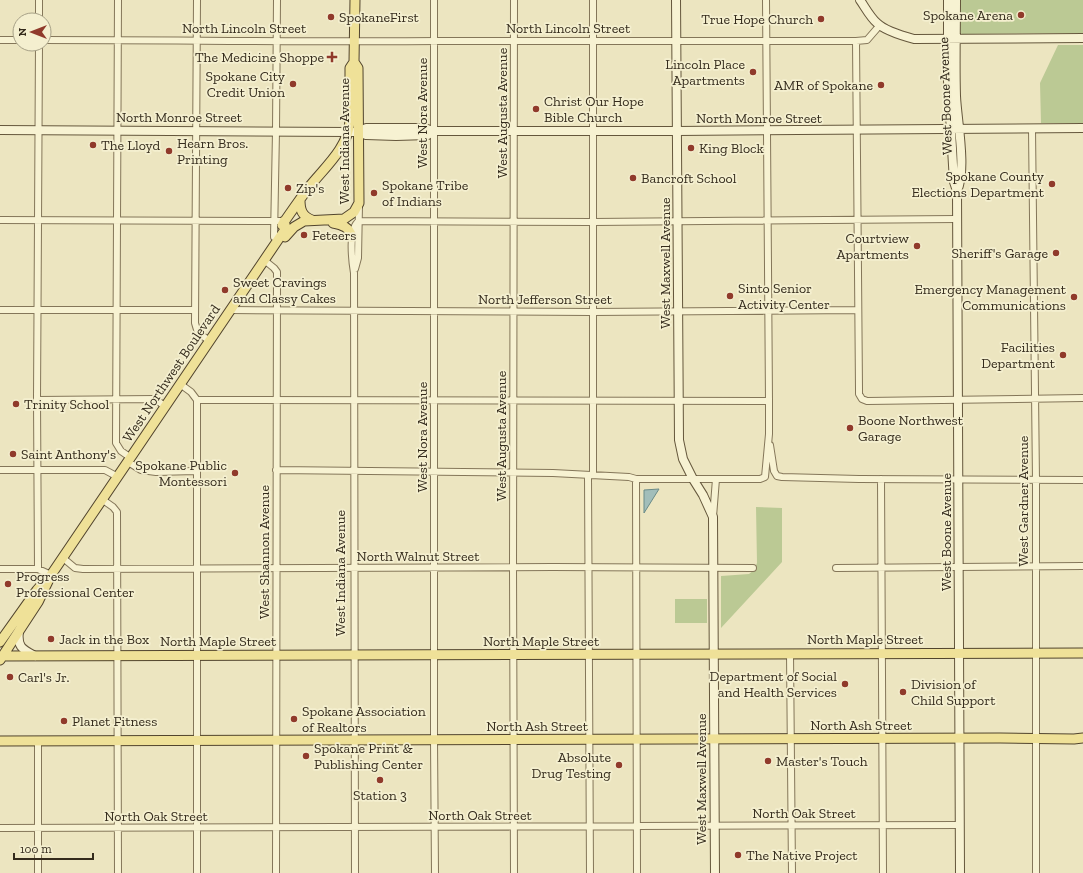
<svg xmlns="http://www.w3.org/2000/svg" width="1083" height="873" viewBox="0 0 1083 873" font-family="'Zilla Slab',serif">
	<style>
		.green { fill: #bbc994 }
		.water { fill: #a2beba; stroke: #6a8b88 }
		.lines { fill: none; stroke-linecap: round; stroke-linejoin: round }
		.street-casing { stroke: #847659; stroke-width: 8 }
		.secondary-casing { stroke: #65573c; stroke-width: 10 }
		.primary-casing { stroke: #51442d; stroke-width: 11 }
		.street { stroke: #f7f2d2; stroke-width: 6 }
		.secondary { stroke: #f7f2d2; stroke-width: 8 }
		.primary { stroke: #efe198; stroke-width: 9 }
		.poi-dot { fill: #903a2b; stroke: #f4efcf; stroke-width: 1.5 }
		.labels { text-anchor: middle; stroke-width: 3.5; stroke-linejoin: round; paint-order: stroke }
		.poi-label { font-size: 14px; fill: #342b1c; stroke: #f4efcf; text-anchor: start }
		.street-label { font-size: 14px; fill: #342b1c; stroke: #f4efcf }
	</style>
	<rect width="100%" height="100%" fill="#ece5c0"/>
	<path class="green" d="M 959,0 L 1083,0 L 1083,33 L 962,34 L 959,32 Z
		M 1058,45 L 1083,45 L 1083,123 L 1041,123 L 1040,83 Z
		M 756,507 L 782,508 L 782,562 L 721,628 L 721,576 L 749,574 L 754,570 L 757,563 Z
		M 675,599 L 707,599 L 707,623 L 675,623 Z"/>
	<path class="water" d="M 659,489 L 644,513 L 644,490 Z"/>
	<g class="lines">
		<g class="street-casing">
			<path id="street" d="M 39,0 L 39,20
				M 118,0 L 116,443 L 121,451 L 131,458
				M 197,0 L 195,323 L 198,333 L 210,341
				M 434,0 L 434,740 L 435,873
				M 514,0 L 513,568 L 514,873
				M 0,40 L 20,40
				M 44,40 C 176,40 308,42 439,41 L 856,41 L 867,40 L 880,25
				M 856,41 L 859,389 L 859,394 L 862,399 L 867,401 L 1083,398
				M 1032,129 L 1036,480 L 1036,873
				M 0,220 L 284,221
				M 359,221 L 593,222 L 957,219
				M 274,237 L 276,131 L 277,0
				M 264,260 L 274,268 L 277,272 L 276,873
				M 355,269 L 358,258 L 359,205
				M 0,310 L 195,310
				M 231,310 L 592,312 L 858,310
				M 180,384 L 191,392 L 197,400 L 197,873
				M 37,400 L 156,399 L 165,407
				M 197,400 L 769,401
				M 770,445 L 774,471 L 777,476 L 782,477 L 859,479 L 1083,480
				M 128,462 L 141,470 L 156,472 L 196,471
				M 0,470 L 105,470 L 118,477
				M 276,470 L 553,473 L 629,477 L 636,479 L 760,479 L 765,477 L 769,434 L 769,401 L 766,0
				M 588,475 L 590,873
				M 593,475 L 593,0
				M 636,479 L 637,873
				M 881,479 L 883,873
				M 103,500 L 113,507 L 117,512 L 118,873
				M 713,517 L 716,479
				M 63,558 L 75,568 L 83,569 L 553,567 L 753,568
				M 836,568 L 1083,566
				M 0,569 L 38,569 L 51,575
				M 38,569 L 37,400 L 39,44
				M 790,653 L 792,873
				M 38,741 L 38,873
				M 0,828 L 960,825
				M 355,873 L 354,273 C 352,261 348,228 359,221"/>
		</g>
		<g class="secondary-casing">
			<path id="secondary" d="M 676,0 L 679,440 L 683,459 L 693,479 L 703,495 L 713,517 L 715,873
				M 860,0 C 865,7 870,17 877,23 C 885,31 903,36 914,39 L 1083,38
				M 948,0 L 948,81 L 954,182 L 957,191 L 960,873
				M 956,0 C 956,32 955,64 956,96 C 957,120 967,170 957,191
				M 0,130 L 348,132 L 358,132 L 366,135 L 396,136 L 428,135 L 434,131
				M 358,132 L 366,128 L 424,128 L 434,131 L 677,131 L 1083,128
				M 19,631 C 17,647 22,649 35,656"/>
		</g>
		<g class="primary-casing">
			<path id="primary" d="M 300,200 C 300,210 302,216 312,220
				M 333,223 C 343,225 349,227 352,237
				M 282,225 C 291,212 300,199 309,187 C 325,167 348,148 350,121 L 350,68 L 354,62 L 355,0
				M 285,237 L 294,227 L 304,221 L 344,219 L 354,212 L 359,203 L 358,68 L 354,62
				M 0,642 L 37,590 L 44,582
				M 0,656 L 1083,653
				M 0,660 L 38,602 L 51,575 L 286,228 L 284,221
				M 0,741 L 1000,738 L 1074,739 L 1083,738"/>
		</g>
		<use href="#street" class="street"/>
		<use href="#secondary" class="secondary"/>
		<use href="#primary" class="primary"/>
	</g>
	<g class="poi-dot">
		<circle cx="1021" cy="15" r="4"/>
		<circle cx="331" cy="17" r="4"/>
		<circle cx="821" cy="19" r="4"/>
		<path d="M330 51h4v4h4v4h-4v4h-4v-4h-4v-4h4z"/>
		<circle cx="753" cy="72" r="4"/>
		<circle cx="293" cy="84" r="4"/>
		<circle cx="881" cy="85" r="4"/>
		<circle cx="536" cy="109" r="4"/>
		<circle cx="93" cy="145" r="4"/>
		<circle cx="691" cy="148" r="4"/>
		<circle cx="169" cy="151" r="4"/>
		<circle cx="633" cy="178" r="4"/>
		<circle cx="1052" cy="184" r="4"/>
		<circle cx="288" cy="188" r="4"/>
		<circle cx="374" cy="193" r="4"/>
		<circle cx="304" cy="235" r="4"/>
		<circle cx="917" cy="246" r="4"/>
		<circle cx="1056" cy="253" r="4"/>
		<circle cx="225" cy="290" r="4"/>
		<circle cx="730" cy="296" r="4"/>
		<circle cx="1074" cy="297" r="4"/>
		<circle cx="1063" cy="355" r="4"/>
		<circle cx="16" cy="404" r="4"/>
		<circle cx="850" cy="428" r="4"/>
		<circle cx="13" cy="454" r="4"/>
		<circle cx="235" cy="473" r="4"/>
		<circle cx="8" cy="584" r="4"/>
		<circle cx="51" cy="639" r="4"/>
		<circle cx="10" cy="677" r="4"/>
		<circle cx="845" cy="684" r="4"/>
		<circle cx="903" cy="692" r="4"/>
		<circle cx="294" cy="719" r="4"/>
		<circle cx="64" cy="721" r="4"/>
		<circle cx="306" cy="756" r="4"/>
		<circle cx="768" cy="761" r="4"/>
		<circle cx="619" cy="765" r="4"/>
		<circle cx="380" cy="780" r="4"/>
		<circle cx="738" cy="855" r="4"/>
	</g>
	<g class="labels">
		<g class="poi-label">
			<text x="1013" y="20" text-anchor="end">Spokane Arena</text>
			<text x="339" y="22">SpokaneFirst</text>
			<text x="813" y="24" text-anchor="end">True Hope Church</text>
			<text x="324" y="62" text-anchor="end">The Medicine Shoppe</text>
			<text x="745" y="69" text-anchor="end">Lincoln Place<tspan x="745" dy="16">Apartments</tspan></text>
			<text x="285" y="81" text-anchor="end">Spokane City<tspan x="285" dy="16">Credit Union</tspan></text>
			<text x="873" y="90" text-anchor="end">AMR of Spokane</text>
			<text x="544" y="106">Christ Our Hope<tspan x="544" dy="16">Bible Church</tspan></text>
			<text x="177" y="148">Hearn Bros.<tspan x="177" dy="16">Printing</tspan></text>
			<text x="101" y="150">The Lloyd</text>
			<text x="699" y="153">King Block</text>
			<text x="1044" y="181" text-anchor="end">Spokane County<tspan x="1044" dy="16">Elections Department</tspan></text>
			<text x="641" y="183">Bancroft School</text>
			<text x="382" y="190">Spokane Tribe<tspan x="382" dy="16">of Indians</tspan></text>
			<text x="296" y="193">Zip's</text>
			<text x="312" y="240">Feteers</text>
			<text x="909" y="243" text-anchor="end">Courtview<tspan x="909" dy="16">Apartments</tspan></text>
			<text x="1048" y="258" text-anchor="end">Sheriff's Garage</text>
			<text x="233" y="287">Sweet Cravings<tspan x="233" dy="16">and Classy Cakes</tspan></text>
			<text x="738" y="293">Sinto Senior<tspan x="738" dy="16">Activity Center</tspan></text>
			<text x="1066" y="294" text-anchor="end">Emergency Management<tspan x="1066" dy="16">Communications</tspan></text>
			<text x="1055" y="352" text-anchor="end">Facilities<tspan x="1055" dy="16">Department</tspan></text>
			<text x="24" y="409">Trinity School</text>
			<text x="858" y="425">Boone Northwest<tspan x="858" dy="16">Garage</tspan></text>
			<text x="21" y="459">Saint Anthony's</text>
			<text x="227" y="470" text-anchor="end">Spokane Public<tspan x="227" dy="16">Montessori</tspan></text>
			<text x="16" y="581">Progress<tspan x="16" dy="16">Professional Center</tspan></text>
			<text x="59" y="644">Jack in the Box</text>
			<text x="837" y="681" text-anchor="end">Department of Social<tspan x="837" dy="16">and Health Services</tspan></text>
			<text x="18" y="682">Carl's Jr.</text>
			<text x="911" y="689">Division of<tspan x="911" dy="16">Child Support</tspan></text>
			<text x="302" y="716">Spokane Association<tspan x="302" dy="16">of Realtors</tspan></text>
			<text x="72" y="726">Planet Fitness</text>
			<text x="314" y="753">Spokane Print &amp;<tspan x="314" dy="16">Publishing Center</tspan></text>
			<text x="611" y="762" text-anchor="end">Absolute<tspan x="611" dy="16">Drug Testing</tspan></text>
			<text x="776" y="766">Master's Touch</text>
			<text x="380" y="800" text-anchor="middle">Station 3</text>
			<text x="746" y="860">The Native Project</text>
		</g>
		<g class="street-label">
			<text x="244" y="33">North Lincoln Street</text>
			<text x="568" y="33">North Lincoln Street</text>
			<text transform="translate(945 96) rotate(-92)" y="5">West Boone Avenue</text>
			<text transform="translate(422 113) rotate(-90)" y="5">West Nora Avenue</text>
			<text transform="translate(502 113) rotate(-90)" y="5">West Augusta Avenue</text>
			<text x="179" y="122">North Monroe Street</text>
			<text x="759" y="123">North Monroe Street</text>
			<text transform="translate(344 141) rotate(-90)" y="5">West Indiana Avenue</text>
			<text transform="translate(665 263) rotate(-90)" y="5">West Maxwell Avenue</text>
			<text x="545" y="304">North Jefferson Street</text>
			<text transform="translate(171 373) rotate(-56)" y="5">West Northwest Boulevard</text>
			<text transform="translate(501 436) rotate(-90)" y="5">West Augusta Avenue</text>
			<text transform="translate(422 437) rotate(-90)" y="5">West Nora Avenue</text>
			<text transform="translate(1023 501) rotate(-90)" y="5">West Gardner Avenue</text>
			<text transform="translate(946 532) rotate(-90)" y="5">West Boone Avenue</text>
			<text transform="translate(264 552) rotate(-90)" y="5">West Shannon Avenue</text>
			<text x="418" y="561">North Walnut Street</text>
			<text transform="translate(340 573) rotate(-90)" y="5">West Indiana Avenue</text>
			<text x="865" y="644">North Maple Street</text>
			<text x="218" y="646">North Maple Street</text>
			<text x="541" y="646">North Maple Street</text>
			<text x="861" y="730">North Ash Street</text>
			<text x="537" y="731">North Ash Street</text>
			<text transform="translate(701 779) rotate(-90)" y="5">West Maxwell Avenue</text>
			<text x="804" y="818">North Oak Street</text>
			<text x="480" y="820">North Oak Street</text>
			<text x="156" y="821">North Oak Street</text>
		</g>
	</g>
	<g transform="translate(32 32) rotate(270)"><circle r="19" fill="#f4efcf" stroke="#a7a187"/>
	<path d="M0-3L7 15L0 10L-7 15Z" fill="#903a2b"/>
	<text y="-6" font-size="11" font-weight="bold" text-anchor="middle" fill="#342b1c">N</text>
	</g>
	<path d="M14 853v6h79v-6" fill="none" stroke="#342b1c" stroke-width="2"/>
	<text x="20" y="853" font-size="12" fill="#342b1c" stroke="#f4efcf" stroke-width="3" paint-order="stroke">100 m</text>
</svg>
